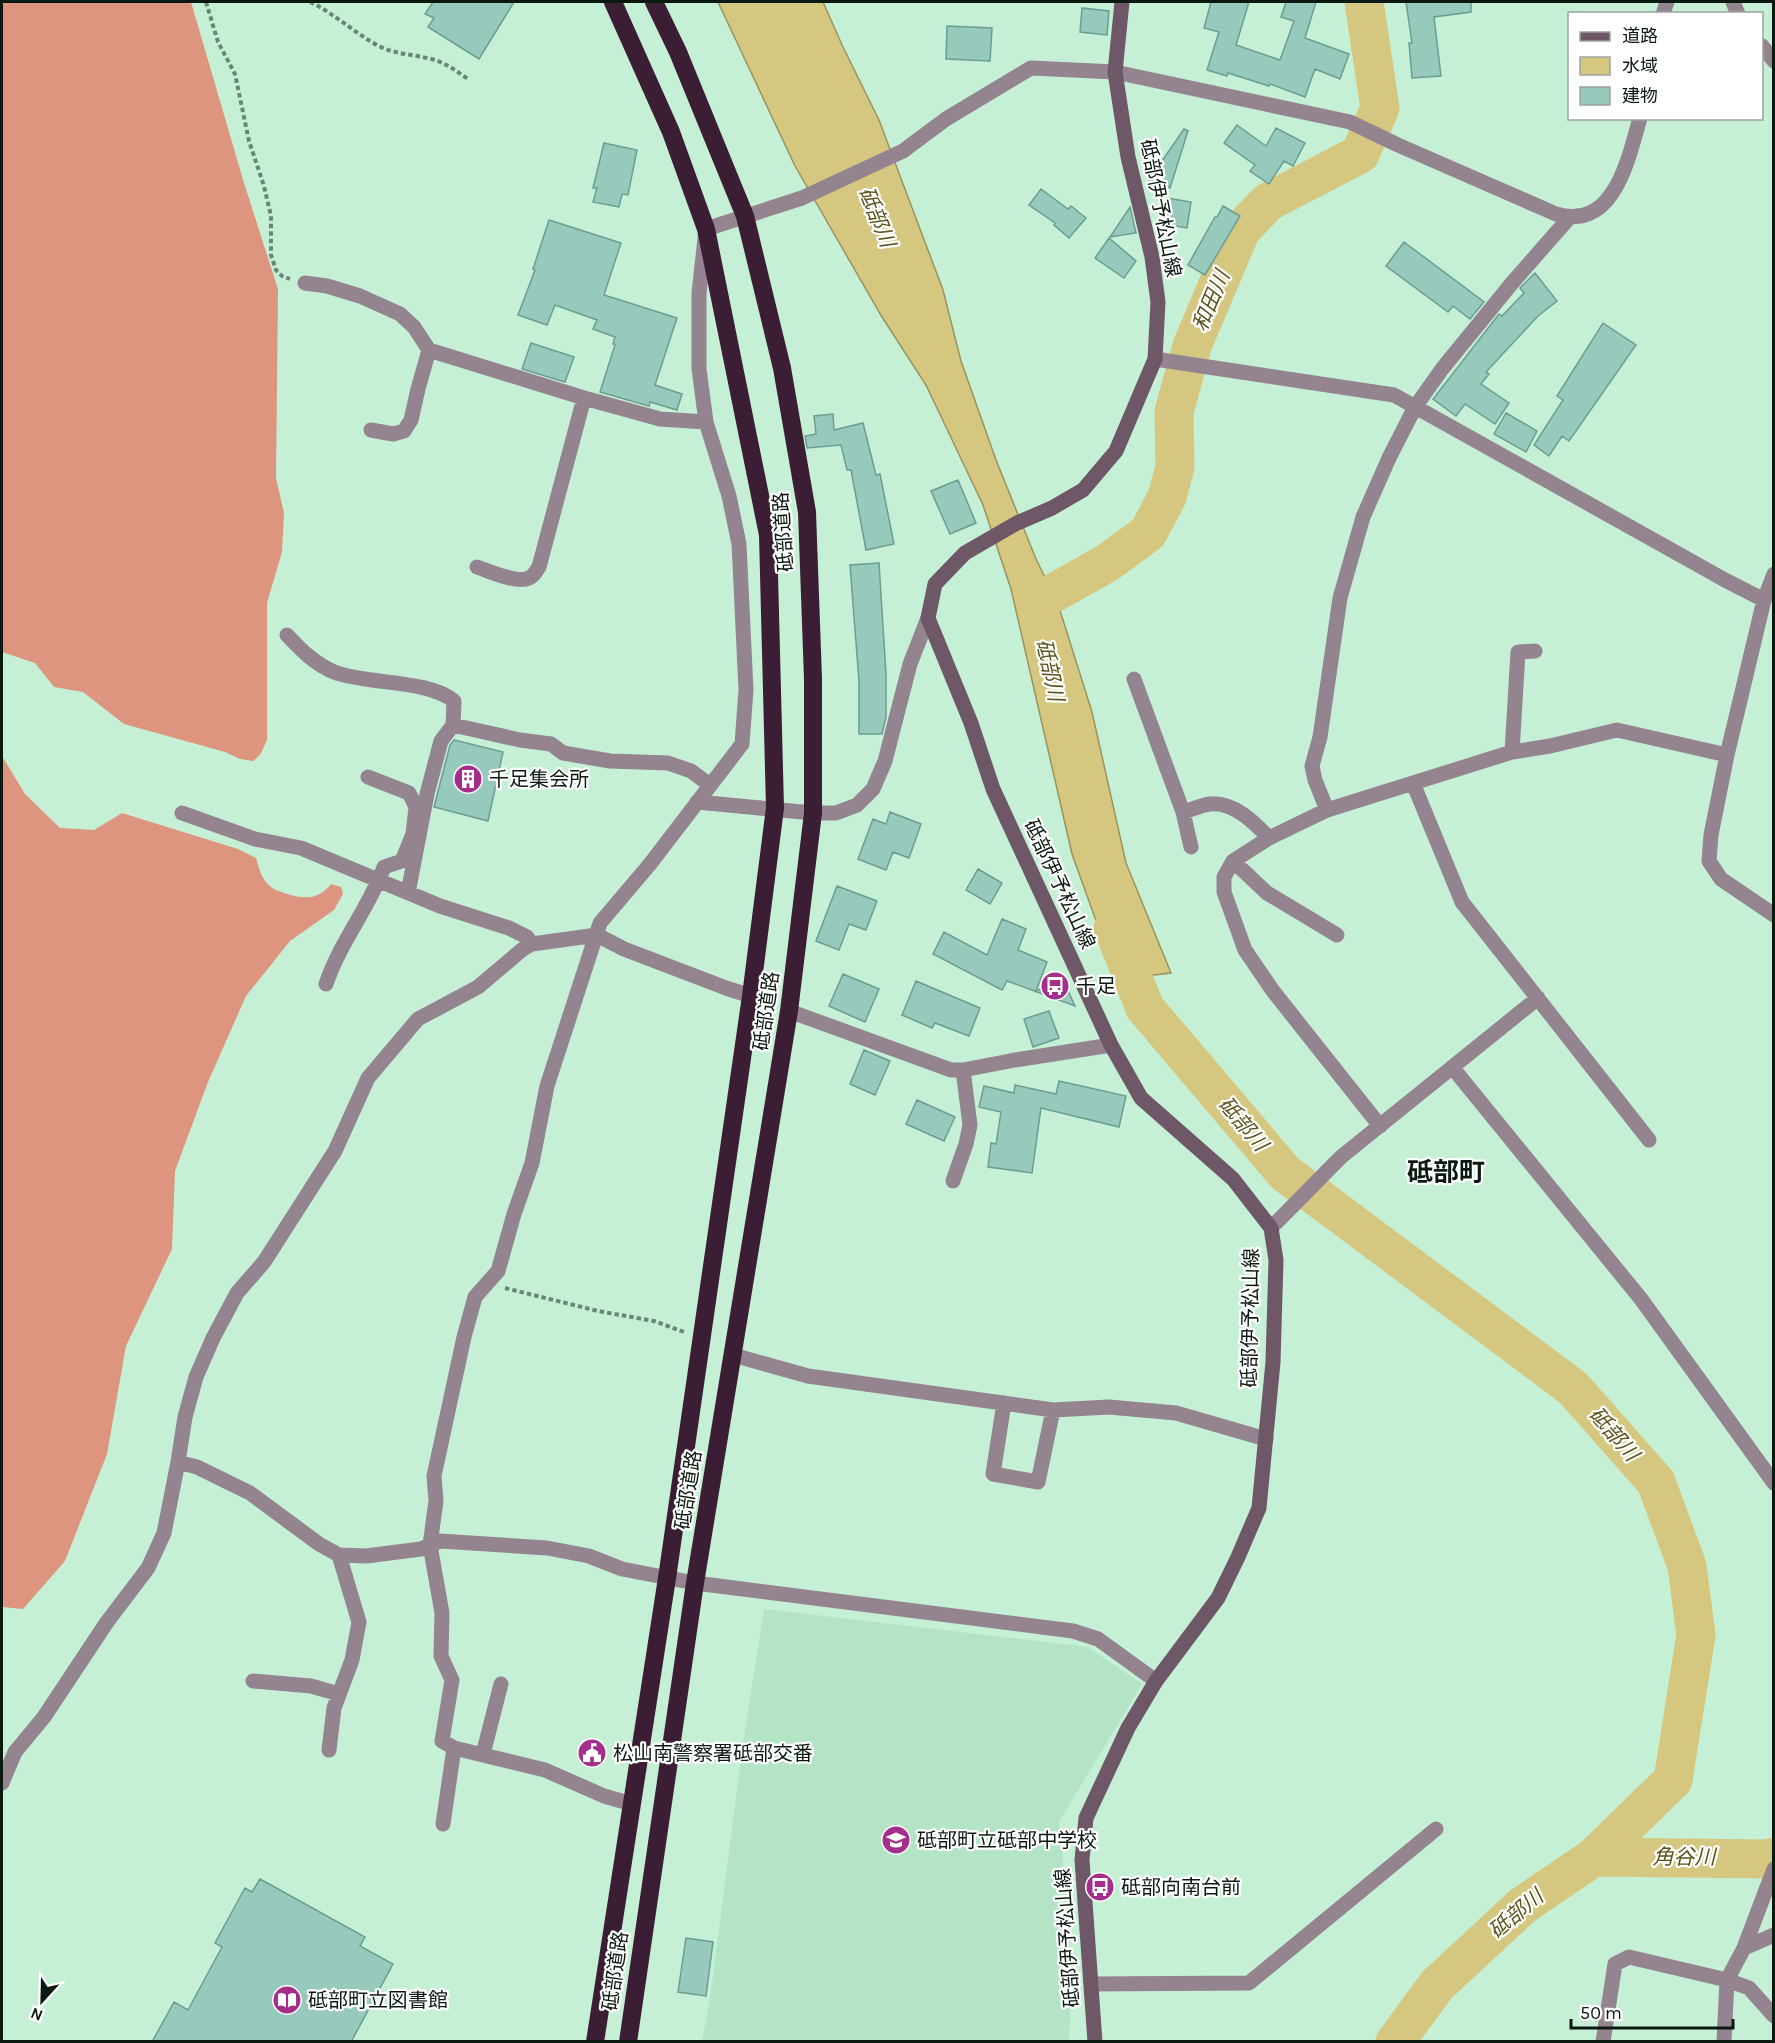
<svg xmlns="http://www.w3.org/2000/svg" width="1775" height="2043" viewBox="0 0 1775 2043" font-family="Karla,'Noto Sans JP',sans-serif">
	<style>
		.built { fill: #b4e4c6 }
		.forest { fill: #dd957f }
		.water { fill: #d6c780; stroke: #99935f; stroke-width: 1.5 }
		.lines { fill: none; stroke-linecap: round; stroke-linejoin: round }
		.river { stroke: #d6c780; stroke-width: 39 }
		.building { fill: #97c9bd; stroke: #6b9d91; stroke-width: 1.5 }
		.path { stroke: #6a8775; stroke-width: 4; stroke-dasharray: 4.5 3; stroke-linecap: butt }
		.street { stroke: #94848f; stroke-width: 15 }
		.secondary { stroke: #6e5767; stroke-width: 15 }
		.highway { stroke: #3b1e33; stroke-width: 18 }
		.labels { text-anchor: middle; stroke-width: 4.5; stroke-linejoin: round; paint-order: stroke }
		.street-label { font-size: 20px; fill: #0b1a11; stroke: #fff }
		.poi-label { font-size: 20px; fill: #0b1a11; stroke: #fff; text-anchor: start }
		.water-label { font-size: 21px; font-style: italic; fill: #5c521c; stroke: #fff }
		.district-label { font-size: 26px; font-weight: bold; fill: #0b1a11; stroke: #fff }
	</style>
	<rect width="100%" height="100%" fill="#c6f0d6"/>
	<path class="built" d="M 764,1609 L 1088,1647 L 1142,1684 L 1059,1822 L 1070,1931 L 1070,2018 L 1069,2041 L 702,2041 L 710,1999 L 743,1743 Z"/>
	<path class="forest" d="M 2,2 L 191,2 L 244,183 L 278,289 L 276,478 L 284,513 L 282,552 L 267,603 L 267,740 L 260,755 L 253,761 L 240,759 L 225,752 L 124,724 L 83,692 L 54,687 L 35,663 L 2,652 Z
		M 2,756 L 25,794 L 60,828 L 94,830 L 122,813 L 238,849 L 256,858 C 259,869 262,880 271,887 C 274,890 280,891 284,893 C 302,899 318,901 331,884 L 341,887 L 343,894 L 334,910 L 290,941 L 246,996 L 208,1082 L 175,1171 L 172,1249 L 126,1346 L 107,1454 L 65,1561 L 23,1609 L 2,1607 Z"/>
	<path class="water" d="M 718,2 L 823,2 L 843,47 L 879,120 L 943,290 L 961,361 L 996,460 L 1036,559 L 1058,604 L 1092,712 L 1126,863 L 1171,973 L 1117,979 L 1072,854 L 1011,589 L 983,505 L 926,385 L 882,317 L 795,166 Z"/>
	<g class="lines">
		<path class="river" d="M 1036,603 L 1107,563 L 1148,533 L 1167,497 L 1175,467 L 1174,412 L 1192,346 L 1241,230 L 1268,202 L 1360,154 L 1380,108 L 1364,2
			M 1113,928 L 1145,1008 L 1285,1173 L 1573,1388 L 1656,1482 L 1687,1566 L 1696,1635 L 1673,1780 L 1594,1857 L 1522,1906 L 1437,1985 L 1395,2042
			M 1594,1857 L 1768,1859 L 1774,1857"/>
	</g>
	<path class="building" d="M 433,2 L 514,2 L 479,59 L 428,27 L 434,18 L 425,14 Z
		M 1211,2 L 1249,2 L 1236,45 L 1280,60 L 1294,21 L 1281,17 L 1286,2 L 1316,2 L 1305,38 L 1349,54 L 1340,79 L 1315,69 L 1305,97 L 1270,84 L 1269,86 L 1228,73 L 1227,76 L 1207,70 L 1219,32 L 1204,28 Z
		M 1406,2 L 1471,2 L 1471,12 L 1434,17 L 1441,76 L 1412,78 L 1409,43 L 1412,43 Z
		M 1082,8 L 1109,11 L 1107,35 L 1080,32 Z
		M 947,26 L 992,28 L 990,61 L 946,59 Z
		M 1237,125 L 1266,146 L 1276,128 L 1305,143 L 1293,166 L 1284,161 L 1269,184 L 1250,171 L 1255,165 L 1224,143 Z
		M 1184,129 L 1188,131 L 1170,188 L 1149,180 Z
		M 604,143 L 637,150 L 628,195 L 622,194 L 619,207 L 593,202 L 597,188 L 593,188 Z
		M 1041,189 L 1068,209 L 1071,206 L 1086,218 L 1069,238 L 1054,225 L 1055,223 L 1029,205 Z
		M 1167,198 L 1191,202 L 1187,228 L 1163,224 Z
		M 1223,206 L 1240,216 L 1205,275 L 1188,265 L 1215,217 L 1217,217 Z
		M 1130,207 L 1136,233 L 1110,237 Z
		M 549,220 L 621,243 L 604,295 L 677,318 L 655,385 L 682,394 L 677,410 L 650,402 L 649,406 L 600,392 L 615,345 L 613,344 L 615,337 L 593,329 L 597,320 L 555,305 L 547,325 L 518,315 L 535,270 L 533,269 Z
		M 1109,238 L 1136,261 L 1124,278 L 1095,258 Z
		M 1404,242 L 1484,302 L 1470,319 L 1453,306 L 1448,312 L 1386,266 Z
		M 1535,273 L 1557,301 L 1538,316 L 1486,372 L 1489,374 L 1481,384 L 1509,403 L 1495,424 L 1465,404 L 1456,416 L 1433,399 L 1499,314 L 1502,316 L 1524,293 L 1520,288 Z
		M 1603,323 L 1636,345 L 1569,441 L 1562,436 L 1549,456 L 1534,445 L 1563,400 L 1557,396 Z
		M 531,343 L 574,357 L 565,382 L 522,369 Z
		M 1506,413 L 1537,431 L 1526,452 L 1494,434 Z
		M 833,414 L 834,430 L 863,423 L 876,475 L 880,474 L 894,544 L 866,550 L 851,470 L 847,470 L 841,445 L 807,448 L 805,436 L 816,434 L 814,416 Z
		M 958,480 L 976,523 L 950,534 L 931,491 Z
		M 879,563 L 886,674 L 886,717 L 882,734 L 859,734 L 859,681 L 850,565 Z
		M 454,740 L 503,752 L 488,821 L 434,807 L 450,745 Z
		M 890,812 L 921,824 L 909,858 L 893,852 L 886,870 L 858,859 L 873,819 L 886,824 Z
		M 978,869 L 1002,883 L 990,904 L 966,890 Z
		M 837,886 L 877,901 L 866,930 L 849,924 L 839,950 L 816,941 Z
		M 1002,919 L 1026,929 L 1018,950 L 1047,962 L 1036,991 L 1062,978 L 1075,1006 L 1007,981 L 1002,990 L 933,954 L 944,932 L 987,955 Z
		M 843,974 L 879,989 L 865,1022 L 829,1006 Z
		M 916,981 L 980,1008 L 969,1036 L 935,1023 L 932,1028 L 902,1015 Z
		M 1049,1011 L 1059,1038 L 1033,1047 L 1024,1019 Z
		M 864,1050 L 890,1061 L 875,1095 L 850,1084 Z
		M 1059,1081 L 1126,1096 L 1119,1127 L 1041,1108 L 1032,1173 L 988,1167 L 991,1143 L 996,1144 L 1001,1112 L 979,1107 L 984,1086 L 1014,1093 L 1015,1085 L 1056,1094 Z
		M 917,1100 L 955,1117 L 944,1141 L 906,1124 Z
		M 260,1879 L 365,1937 L 360,1946 L 393,1964 L 351,2042 L 152,2042 L 174,2002 L 188,2010 L 222,1947 L 215,1943 L 245,1888 L 252,1892 Z
		M 686,1938 L 713,1942 L 706,1996 L 678,1992 Z"/>
	<g class="lines">
		<path class="path" d="M 206,2 L 218,42 L 235,74 L 249,141 L 264,186 L 271,216 L 271,255 L 276,270 L 282,276 L 290,279
			M 310,2 C 334,13 353,32 377,45 C 393,54 410,54 427,58 C 443,61 455,70 468,79
			M 505,1288 L 598,1311 L 654,1321 L 684,1332"/>
		<path class="street" d="M 1733,2 L 1738,14
			M 1663,14 L 1667,2
			M 1762,46 L 1774,61
			M 305,283 L 327,286 L 360,296 L 400,314 L 414,327 L 429,350 L 584,398 L 660,419 L 706,422
			M 1155,359 L 1394,395 L 1725,580 L 1764,600
			M 371,430 L 393,434 L 404,431 L 411,420 L 418,389 L 429,350
			M 477,567 C 489,571 517,584 529,578 C 534,576 536,571 539,567 L 584,398
			M 1774,574 L 1764,600 L 1727,755 L 1711,835 L 1709,861 L 1721,879 L 1774,915
			M 287,635 C 301,650 315,664 334,672 C 368,685 427,679 454,701 L 453,725 L 520,740 L 551,744 L 563,753 L 610,761 L 668,763 L 691,771 L 710,785
			M 1134,679 L 1183,812 L 1191,847
			M 1512,752 L 1518,652 L 1535,651
			M 1413,783 L 1462,902 L 1649,1140
			M 697,802 L 813,813 L 836,813 L 857,805 L 873,789 L 885,761 L 910,664 L 928,618
			M 1327,810 L 1315,780 L 1312,766 L 1320,737 L 1340,598 L 1363,517 L 1389,458 L 1415,407 L 1442,369 L 1512,283 L 1569,218
			M 1183,812 C 1191,810 1201,805 1210,804 C 1234,802 1254,822 1269,838
			M 182,813 L 255,839 L 301,848 L 440,906 L 509,928 L 527,937 L 532,944
			M 1233,861 L 1267,893 L 1337,935
			M 408,893 L 427,794 L 441,741 L 453,725
			M 326,984 C 340,942 369,908 384,867 L 402,861 L 413,834 L 416,807 L 409,793 L 368,777
			M 789,1011 L 951,1070 L 963,1070 L 1015,1060 L 1111,1045
			M 1452,1067 L 1641,1299 L 1774,1483
			M 1380,1126 L 1273,991 L 1245,950 L 1224,892 L 1224,877 L 1233,861 L 1269,838 L 1327,810 L 1512,752 L 1550,746 L 1617,730 L 1727,755
			M 953,1181 L 966,1144 L 970,1125 L 963,1070
			M 1271,1228 L 1341,1157 L 1538,998
			M 733,1355 L 808,1376 L 1053,1410 L 1109,1407 L 1176,1413 L 1266,1439
			M 1004,1403 L 993,1474 L 1038,1482 L 1053,1410
			M 178,1462 L 197,1467 L 250,1493 L 319,1544 L 339,1555 L 366,1556 L 421,1549 L 440,1541 L 547,1548 L 589,1556 L 622,1569 L 695,1583 L 1073,1631 L 1098,1639 L 1156,1681
			M 253,1681 L 311,1686 L 339,1694
			M 329,1750 L 334,1708 L 352,1660 L 359,1622 L 339,1555
			M 483,1754 L 501,1684
			M 2,1783 L 15,1752 L 44,1717 L 107,1622 L 148,1568 L 164,1533 L 178,1462 L 185,1417 L 196,1377 L 213,1338 L 237,1293 L 264,1262 L 335,1151 L 368,1078 L 418,1019 L 478,987 L 523,949 L 532,944 L 597,935 L 624,949 L 726,988 L 751,996
			M 632,1804 L 604,1796 L 545,1770 L 454,1748 L 442,1741 L 452,1680 L 441,1656 L 442,1613 L 430,1545 L 436,1501 L 434,1476 L 464,1337 L 475,1297 L 498,1271 L 514,1214 L 532,1163 L 547,1086 L 600,923 L 650,864 L 742,744 L 746,690 L 739,544 L 729,496 L 706,422 L 699,369 L 699,293 L 706,229 L 802,198 L 903,151 L 946,119 L 1031,68 L 1115,72 L 1350,122 L 1398,145 L 1556,214 C 1614,231 1628,160 1640,118
			M 443,1824 L 454,1748
			M 1744,1948 L 1774,1935
			M 1091,1984 L 1249,1983 L 1436,1829
			M 1603,2042 L 1615,1964 L 1629,1957 L 1727,1980 L 1749,1988 L 1774,2016
			M 1724,2042 L 1727,1980 L 1744,1948 L 1774,1869"/>
		<path class="secondary" d="M 1095,2042 L 1082,1860 L 1086,1818 L 1128,1728 L 1156,1681 L 1218,1598 L 1238,1557 L 1259,1508 L 1273,1362 L 1276,1260 L 1271,1228 L 1233,1179 L 1141,1098 L 1111,1045 L 993,789 L 971,723 L 928,618 L 935,584 L 965,553 L 1017,523 L 1052,508 L 1083,490 L 1116,451 L 1155,359 L 1158,302 L 1152,257 L 1128,157 L 1115,72 L 1122,2"/>
		<path class="highway" d="M 595,2042 L 667,1578 L 751,996 L 775,808 L 768,535 L 736,377 L 706,229 L 671,132 L 613,2
			M 628,2042 L 695,1583 L 789,1011 L 813,813 L 813,679 L 807,512 L 782,368 L 745,216 L 678,52 L 654,2"/>
	</g>
	<defs>
		<g id="building-disc" transform="scale(1.5)"><circle r="9.5" fill="#a32f8a" stroke="#fff"/><path d="M-4-6H4V6H1V3H-1V6H-4ZM-2.5-4.3h1.7v1.8h-1.7ZM.8-4.3h1.7v1.8H.8ZM-2.5-1h1.7V.8h-1.7ZM.8-1h1.7V.8H.8Z" fill="#fff"/></g>
		<g id="bus-disc" transform="scale(1.5)"><circle r="9.5" fill="#a32f8a" stroke="#fff"/><path d="M-5-6H5V4H4V6H2V4H-2V6H-4V4H-5ZM-3.5-4V0h7V-4ZM-3.5 1.2v1.5H-2V1.2ZM2 1.2v1.5H3.5V1.2Z" fill="#fff"/></g>
		<g id="civic-disc" transform="scale(1.5)"><circle r="9.5" fill="#a32f8a" stroke="#fff"/><path d="M-.6-6.5H3V-4.5H.6V-3L4-1V1h2V6H-6V1h2V-1L-.6-3ZM-1.2 2.5V6h2.4V2.5Z" fill="#fff"/></g>
		<g id="school-disc" transform="scale(1.5)"><circle r="9.5" fill="#a32f8a" stroke="#fff"/><path d="M0-5L7-2L0 1L-7-2ZM-4 1L0 2.5L4 1V4Q0 6-4 4Z" fill="#fff"/></g>
		<g id="library-disc" transform="scale(1.5)"><circle r="9.5" fill="#a32f8a" stroke="#fff"/><path d="M-6-4Q-3-5.5-.7-3.5V5Q-3 3-6 4ZM6-4Q3-5.5 .7-3.5V5Q3 3 6 4Z" fill="#fff"/></g>
	</defs>
	<g fill-rule="evenodd">
		<use href="#building-disc" x="468" y="779"/>
		<use href="#bus-disc" x="1055" y="986"/>
		<use href="#civic-disc" x="592" y="1753"/>
		<use href="#school-disc" x="896" y="1840"/>
		<use href="#bus-disc" x="1100" y="1887"/>
		<use href="#library-disc" x="287" y="2000"/>
	</g>
	<g class="labels">
		<g class="street-label">
			<text transform="translate(1161 208) rotate(79)" y="7">砥部伊予松山線</text>
			<text transform="translate(783 532) rotate(-94)" y="7">砥部道路</text>
			<text transform="translate(1060 884) rotate(65)" y="7">砥部伊予松山線</text>
			<text transform="translate(766 1011) rotate(-82)" y="7">砥部道路</text>
			<text transform="translate(1250 1318) rotate(-89)" y="7">砥部伊予松山線</text>
			<text transform="translate(688 1490) rotate(-81)" y="7">砥部道路</text>
			<text transform="translate(1067 1938) rotate(-94)" y="7">砥部伊予松山線</text>
			<text transform="translate(615 1971) rotate(-82)" y="7">砥部道路</text>
		</g>
		<g class="poi-label">
			<text x="489" y="786">千足集会所</text>
			<text x="1076" y="993">千足</text>
			<text x="613" y="1760">松山南警察署砥部交番</text>
			<text x="917" y="1847">砥部町立砥部中学校</text>
			<text x="1121" y="1894">砥部向南台前</text>
			<text x="308" y="2007">砥部町立図書館</text>
		</g>
		<g class="water-label">
			<text transform="translate(877 217) rotate(68)" y="7">砥部川</text>
			<text transform="translate(1211 301) rotate(-67)" y="7">和田川</text>
			<text transform="translate(1050 670) rotate(78)" y="7">砥部川</text>
			<text transform="translate(1243 1124) rotate(50)" y="7">砥部川</text>
			<text transform="translate(1614 1434) rotate(49)" y="7">砥部川</text>
			<text x="1684" y="1864">角谷川</text>
			<text transform="translate(1516 1914) rotate(-40)" y="7">砥部川</text>
		</g>
		<g class="district-label">
			<text x="1446" y="1181">砥部町</text>
		</g>
	</g>
	<rect width="1775" height="2043" fill="none" stroke="#0b1a11" stroke-width="6"/>
	<rect x="1568" y="12" width="195" height="108" fill="#ffffff" stroke="#9da3a0" stroke-width="1.5"/>
	<rect x="1580" y="32" width="30" height="9" fill="#6e5767" stroke="#9da3a0" stroke-width="1.5"/>
	<text x="1622" y="42" font-size="18" fill="#0b1a11">道路</text>
	<rect x="1580" y="57" width="30" height="18" fill="#d6c780" stroke="#9da3a0" stroke-width="1.5"/>
	<text x="1622" y="72" font-size="18" fill="#0b1a11">水域</text>
	<rect x="1580" y="87" width="30" height="18" fill="#97c9bd" stroke="#9da3a0" stroke-width="1.5"/>
	<text x="1622" y="102" font-size="18" fill="#0b1a11">建物</text>
	<g transform="translate(42 2001) rotate(202)" stroke="#ffffff" stroke-width="4.5" paint-order="stroke">
	<path d="M0-4.5L10 22L0 15L-10 22Z" fill="#0b1a11"/>
	<text y="-9" font-size="16" font-weight="bold" text-anchor="middle" fill="#0b1a11">N</text>
	</g>
	<path d="M1571 2019v9h162v-9" fill="none" stroke="#0b1a11" stroke-width="3"/>
	<text x="1580" y="2019" font-size="18" fill="#0b1a11" stroke="#ffffff" stroke-width="4.5" paint-order="stroke">50 m</text>
</svg>
